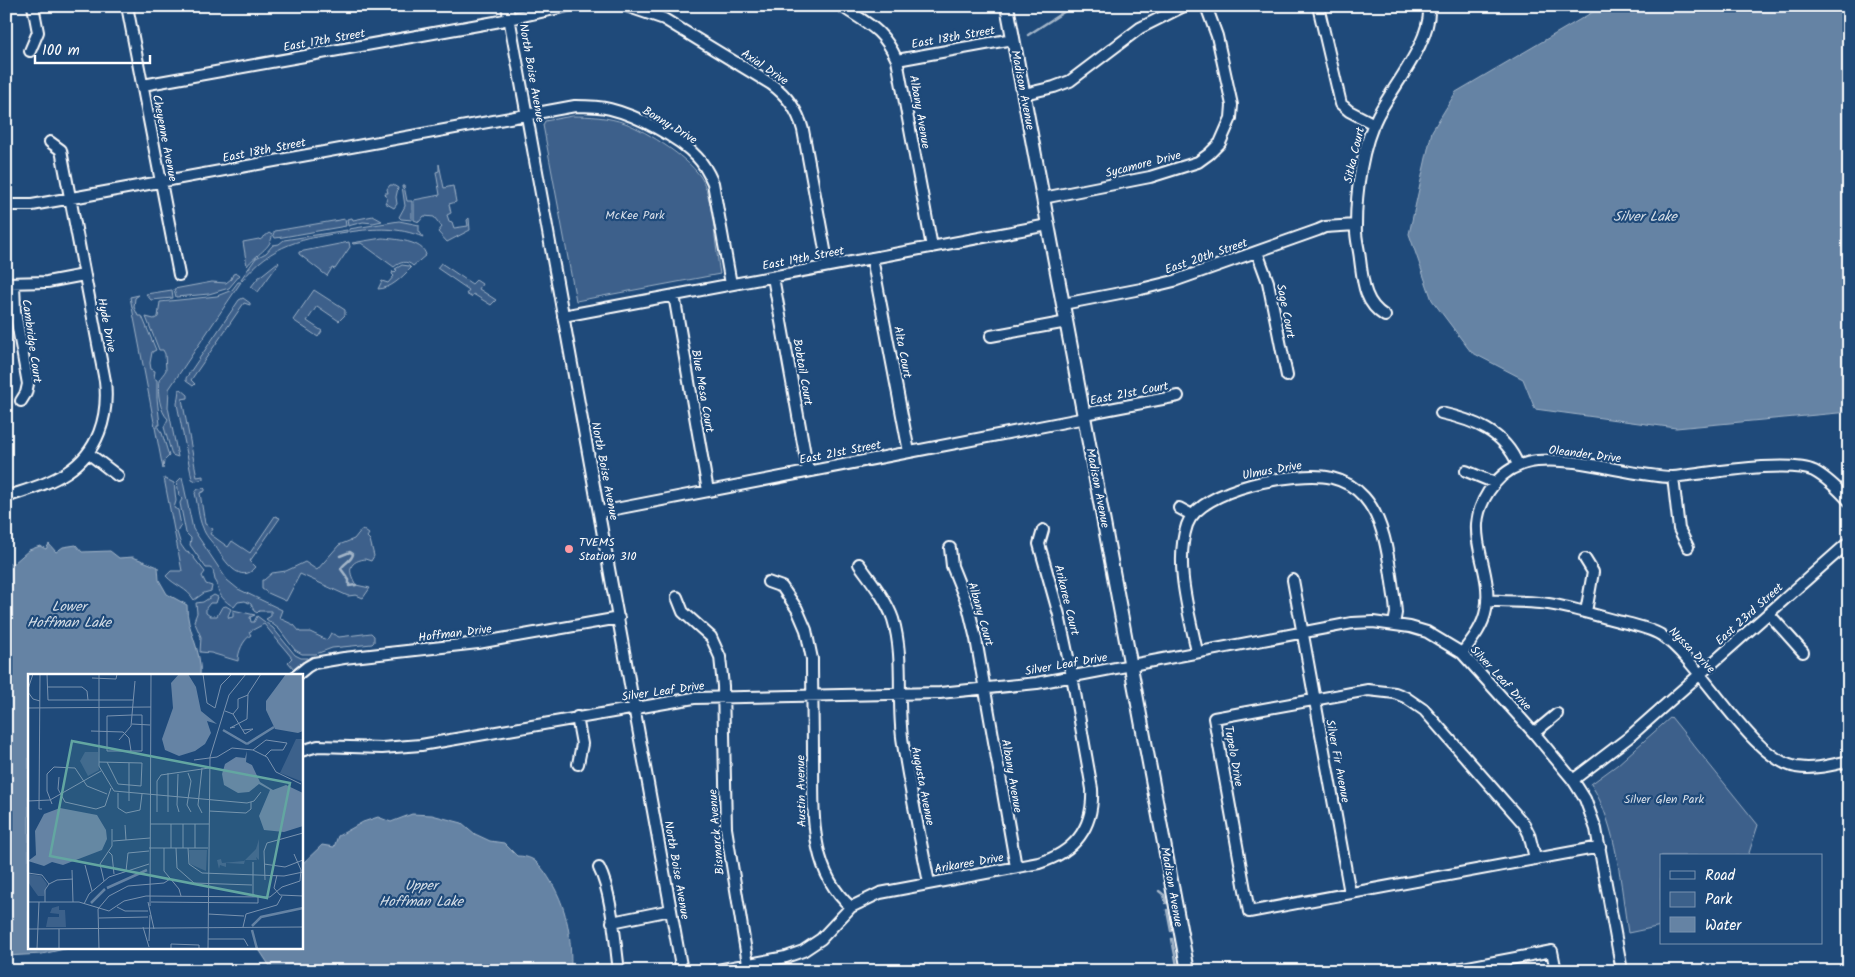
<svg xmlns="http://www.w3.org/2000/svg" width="1855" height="977" viewBox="0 0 1855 977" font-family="Kalam,sans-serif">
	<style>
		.green { fill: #3c618b; stroke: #9eb0c5 }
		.water { fill: #6583a4; stroke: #a3b5c8 }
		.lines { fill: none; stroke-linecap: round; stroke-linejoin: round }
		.stream { stroke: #a3b5c8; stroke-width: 2.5 }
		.minor-casing { stroke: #fff; stroke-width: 14 }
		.major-casing { stroke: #fff; stroke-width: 16 }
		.minor { stroke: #1f4a7a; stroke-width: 10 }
		.major { stroke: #1f4a7a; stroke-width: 12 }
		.poi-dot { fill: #ff9aa2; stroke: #1f4a7a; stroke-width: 2 }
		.labels { text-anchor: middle; stroke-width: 4.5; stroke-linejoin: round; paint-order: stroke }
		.street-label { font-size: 12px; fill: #fff; stroke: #1f4a7a }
		.park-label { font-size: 12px; fill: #d8dfe8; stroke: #1f4a7a }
		.poi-label { font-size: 12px; fill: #fff; stroke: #1f4a7a; text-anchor: start }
		.water-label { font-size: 14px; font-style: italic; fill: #d8e0e8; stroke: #1f4a7a }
		.inset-river { fill: none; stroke: #6583a4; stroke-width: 2.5 }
		.inset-road { fill: none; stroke: #7992af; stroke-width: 1 }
		.view { fill: #63a6a1; fill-opacity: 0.15; stroke: #63a6a1; stroke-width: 2.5 }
		.inset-edge { fill: none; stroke: #fff; stroke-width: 2.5 }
	</style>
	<rect width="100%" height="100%" fill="#1f4a7a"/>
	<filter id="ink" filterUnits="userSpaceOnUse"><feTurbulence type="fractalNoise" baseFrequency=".02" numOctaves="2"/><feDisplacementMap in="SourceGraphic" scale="10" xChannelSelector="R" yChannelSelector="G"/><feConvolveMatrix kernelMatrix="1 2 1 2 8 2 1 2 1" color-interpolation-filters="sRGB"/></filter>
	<g filter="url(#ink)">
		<path class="green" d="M 572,116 C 590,116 608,117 625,123 C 646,131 693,160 703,181 C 714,205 715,247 720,274 L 576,301 L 543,125 L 545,121 Z
			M 439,164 L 444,188 L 453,186 L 456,202 L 449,204 L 451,213 L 447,215 L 449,221 L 452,222 L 454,228 L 468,226 L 467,220 L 469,218 L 470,230 L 447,242 L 438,232 L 442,227 L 434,217 L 424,216 L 419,222 L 414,220 L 414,200 L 440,195 L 436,172 L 439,171 Z
			M 390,185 L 393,185 L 398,188 L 396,197 L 397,204 L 394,208 L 385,203 L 387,199 L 385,193 L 388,193 L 387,189 Z
			M 402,186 L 404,186 L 407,201 L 412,201 L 412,220 L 401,219 L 399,217 L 405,206 Z
			M 373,216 L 382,221 L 373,223 L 363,222 L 348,226 L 347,219 L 352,218 L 353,220 Z
			M 345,219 L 346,226 L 283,237 L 275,238 L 273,234 L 275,231 Z
			M 399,221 L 419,225 L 419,231 L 423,237 C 398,227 376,228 349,232 L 349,229 Z
			M 347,230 L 347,232 C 304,238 270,244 242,281 L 241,279 L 256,258 L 266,253 L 273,245 L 279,244 L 284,240 Z
			M 269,233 L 272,235 C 272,248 255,255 247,266 L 243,242 L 259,239 L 260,240 Z
			M 382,238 C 395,239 423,241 426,255 L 413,266 C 407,260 400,262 394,267 L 361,243 L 353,244 L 352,243 Z
			M 349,242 L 350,247 L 335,269 L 332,268 L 327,276 L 299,254 L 299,252 Z
			M 278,262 L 279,263 L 258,292 L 251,287 L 258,278 Z
			M 441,263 L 472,284 L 476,280 L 482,284 L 479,289 L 496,300 L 491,305 L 473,294 L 471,297 L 466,294 L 469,290 L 437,268 Z
			M 402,265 L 409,266 L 411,268 C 402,277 391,289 378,289 L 382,281 L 388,283 L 394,276 L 392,274 L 393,271 L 394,273 L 397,270 L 395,269 Z
			M 237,273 L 240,275 L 229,288 L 209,294 L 176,297 L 174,289 L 212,282 L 226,283 L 231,279 L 233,274 Z
			M 238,282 L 241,282 L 169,389 L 168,407 L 178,457 L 172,455 L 164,427 L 168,419 C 160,412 157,392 159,381 C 160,377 164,374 166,370 L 165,354 L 163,350 L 159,350 L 146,317 L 154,319 L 158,317 L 160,302 L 217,296 L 232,290 Z
			M 172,290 L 173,298 L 151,300 L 146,294 Z
			M 314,290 L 345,310 L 345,315 L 339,321 L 317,306 L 307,321 L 322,331 L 318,337 L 293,320 Z
			M 139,295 L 135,298 L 134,307 L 138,316 L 142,316 L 156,350 L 152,352 L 150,363 L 151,369 L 155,371 L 154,378 L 157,380 L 157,398 L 160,425 L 158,425 L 158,428 L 162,433 L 169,456 L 164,461 L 163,469 L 130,297 Z
			M 243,298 L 250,303 L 250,305 L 244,303 L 191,380 L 195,384 L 193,386 L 186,381 L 186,378 L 239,300 Z
			M 181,389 L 188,395 L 188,398 L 182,399 L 197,477 L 203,476 L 203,479 L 196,481 L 192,479 L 177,404 L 179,390 Z
			M 182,477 L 193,529 L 227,580 L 238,589 L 280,609 L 282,610 L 279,618 L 294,625 L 300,632 L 310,632 L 327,640 L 331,633 L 339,637 L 371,633 L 374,636 L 374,642 L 372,644 L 332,648 L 316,654 L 302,654 L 295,650 L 279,629 L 266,619 L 271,616 L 271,611 L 259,611 L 257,613 L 254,611 L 251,604 L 245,601 L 238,602 L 234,607 C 225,602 217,594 217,583 L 215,580 L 213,570 L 210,568 L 206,568 L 190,545 L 191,538 L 186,533 L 180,503 L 182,499 L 179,496 L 177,482 Z
			M 164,478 L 174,483 L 176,501 L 174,508 L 178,510 L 181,525 L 177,532 L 181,545 L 186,552 L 190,553 L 205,572 L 202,576 L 206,584 L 212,586 L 211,591 L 204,593 L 194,600 C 187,588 175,586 166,576 L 171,571 L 182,571 Z
			M 204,488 L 205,489 L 205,491 L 200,493 L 205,524 L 213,529 L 210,534 L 228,547 L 232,541 L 250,553 L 275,516 L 280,518 L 250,561 L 256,567 C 240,586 224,560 216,547 C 211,541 205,535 203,528 C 198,517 198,505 195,493 L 198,489 Z
			M 362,529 L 369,534 L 367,537 L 370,540 L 374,556 L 371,561 L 365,559 C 346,562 349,573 356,585 L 370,588 L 363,598 L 356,595 L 348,596 L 300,574 L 286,601 L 268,593 L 262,589 L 262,580 L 264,580 L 272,573 L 286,571 L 305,562 L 317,570 L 339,545 L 354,539 Z
			M 214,595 L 218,597 L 216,603 L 210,603 L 206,608 L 206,613 L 210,616 L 217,616 L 222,607 L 226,606 L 231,609 L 228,616 L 229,618 L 233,617 L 233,610 L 255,615 L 250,617 L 251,622 L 254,622 L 257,616 L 273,628 L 295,655 L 301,658 L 308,658 L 294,669 L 288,662 L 292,658 L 264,624 L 249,632 L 251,635 C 243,640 238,652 238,661 L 211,653 L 200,652 L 201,637 L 194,621 L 197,613 L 196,603 L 203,602 Z
			M 1671,717 L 1758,825 L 1748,856 L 1661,856 L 1661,926 L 1628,933 C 1620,883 1618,828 1591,784 L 1617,765 Z"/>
		<path class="water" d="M 1603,6 L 1849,6 L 1849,412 L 1676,428 L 1535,409 L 1523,379 L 1471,352 L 1432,300 L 1409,234 L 1432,131 L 1456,92 Z
			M 49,544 L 56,552 L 63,547 L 76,545 L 82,552 L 110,551 L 119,558 L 133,557 L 158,567 L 159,580 L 167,594 L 187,605 C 186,630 203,651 200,676 L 29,676 L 29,948 L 69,948 L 42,954 L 6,956 L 6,564 L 14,563 L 29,550 L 40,546 L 46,549 Z
			M 412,814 L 432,815 L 462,823 L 475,834 L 490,841 L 504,843 L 517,856 C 523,856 530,857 535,861 C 547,871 560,896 564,911 C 570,929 571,949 571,968 L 568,971 L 273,971 L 258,948 L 301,948 L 301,865 L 322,845 L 334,847 L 338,836 L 363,822 L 378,817 L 391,822 Z"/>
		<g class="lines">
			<path class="stream" d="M 1028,35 L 1073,6
				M 340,556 L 350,552 L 353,554 C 352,561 343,563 341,569 L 349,580 L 349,586 L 356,585
				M 1159,891 L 1164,895 L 1166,903
				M 1167,910 L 1171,931
				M 1172,939 L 1178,971"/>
			<g class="minor-casing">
				<path id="minor" d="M 6,6 L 7,6
					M 127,6 L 179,275
					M 507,6 L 682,971
					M 626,6 L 664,19 L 771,84 C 788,96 798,111 803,130 L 828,266
					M 841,6 C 868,24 883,29 897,60 L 932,247
					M 1318,6 L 1341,104 L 1349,111 L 1374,124
					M 30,51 L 38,32 L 33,6
					M 897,60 L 1013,39
					M 143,85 L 495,22 L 568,6
					M 1024,94 L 1054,87 L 1070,81 L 1140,28 L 1184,6
					M 1043,198 L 1150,177 L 1198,162 L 1209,154 L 1220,143 L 1231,118 L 1232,105 L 1217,36 L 1206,6
					M 6,205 L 32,205 L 83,196 L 575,106 C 586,106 598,106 610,109 C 635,115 679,137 697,157 C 704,164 709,174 713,183 L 731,284
					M 1257,252 L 1268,282 L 1287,376
					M 872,258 L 909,452
					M 773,277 L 808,471
					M 6,283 L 47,282 L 84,275
					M 14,283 L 15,311 L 28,384 L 26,393 L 21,401
					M 674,295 L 708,491
					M 1063,304 L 1141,289 L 1174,281 L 1318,230 L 1325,227 L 1356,225
					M 563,316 L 1048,225
					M 1385,316 C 1364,303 1363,282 1360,259 C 1359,248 1355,237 1356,226 C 1356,191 1362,145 1378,115 C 1395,83 1432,41 1429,6
					M 991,336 L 1067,322
					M 1441,413 C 1473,420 1505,432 1518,465
					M 1084,414 L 1178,396
					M 88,453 L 118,476
					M 1466,471 L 1495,483
					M 1673,477 L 1679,529 L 1688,547
					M 6,497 C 26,490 49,484 67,472 C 98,452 109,417 105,381 L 61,150 L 50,142
					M 1179,508 L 1192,515
					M 600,512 L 1085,418
					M 950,548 L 952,566 L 968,606 L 976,639 L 1016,867
					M 1585,559 L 1593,572 L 1586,612
					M 859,564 C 871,581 886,599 893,619 C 905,659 896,703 903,744 C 910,790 920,837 929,883
					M 1293,580 L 1350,893
					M 768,582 L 782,587 L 797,609 L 806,630 L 812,659 C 812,691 813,723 813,755 C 814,807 807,869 851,907
					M 677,597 L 683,612 L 711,637 L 720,657 L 723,686 L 726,828 L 748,964
					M 1487,600 C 1504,602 1522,601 1540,603 C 1565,605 1590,614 1614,620 C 1629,624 1648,627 1661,635 C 1703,664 1750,758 1796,767 C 1814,770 1831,765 1849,761
					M 1769,614 L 1803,652
					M 1197,652 C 1189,612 1174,564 1187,525 C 1200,488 1299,470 1332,478 C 1345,481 1355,487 1364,497 C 1388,524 1389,568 1395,602 L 1396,613 L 1394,624
					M 1462,653 C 1472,640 1483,627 1486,610 C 1495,563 1455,531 1495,483 C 1506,470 1519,463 1537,461 C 1582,457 1628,476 1673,477 C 1703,474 1790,459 1814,471 C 1827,478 1839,490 1849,501
					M 296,676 L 307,667 L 314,663 L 344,658 L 478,643 L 619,618
					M 577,717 L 582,744 L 578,764
					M 1534,733 L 1557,714
					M 301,751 L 318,746 L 382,748 L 421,745 L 694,698 L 940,693 L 1037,683 L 1352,623 L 1373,622 L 1410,627 L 1427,632 L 1462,653 L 1534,733 L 1573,780 L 1585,799 L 1596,829 L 1622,971
					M 1573,780 L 1628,738 L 1849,542
					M 1535,858 L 1529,834 L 1524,824 L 1424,710 L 1405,697 L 1395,693 L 1368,690 L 1214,718 L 1249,912 L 1600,847
					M 599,868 C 612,893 615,942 619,971
					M 612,922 L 671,910
					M 712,971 L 786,957 L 803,951 L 821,939 L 851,907 L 880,893 L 1039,863 C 1075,852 1094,827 1092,789 L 1072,676 L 1059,615 L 1039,544 L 1043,530
					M 1447,971 L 1552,951 L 1556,971"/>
			</g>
			<g class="major-casing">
				<path id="major" d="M 1007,6 L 1188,971"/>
			</g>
			<use href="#minor" class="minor"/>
			<use href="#major" class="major"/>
		</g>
	</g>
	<circle class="poi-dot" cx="569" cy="549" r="5"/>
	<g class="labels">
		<g class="street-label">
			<text transform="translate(953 37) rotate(-10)" y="4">East 18th Street</text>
			<text transform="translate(324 40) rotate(-10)" y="4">East 17th Street</text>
			<text transform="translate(765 67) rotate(34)" y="4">Axial Drive</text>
			<text transform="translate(532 73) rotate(80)" y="4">North Boise Avenue</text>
			<text transform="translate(1023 90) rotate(79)" y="4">Madison Avenue</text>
			<text transform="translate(920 112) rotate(80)" y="4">Albany Avenue</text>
			<text transform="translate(670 125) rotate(31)" y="4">Bonny Drive</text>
			<text transform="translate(165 138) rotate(79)" y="4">Cheyenne Avenue</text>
			<text transform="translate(264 150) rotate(-11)" y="4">East 18th Street</text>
			<text transform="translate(1354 155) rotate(-77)" y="4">Sitka Court</text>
			<text transform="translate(1143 164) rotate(-14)" y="4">Sycamore Drive</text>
			<text transform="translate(1206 256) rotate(-19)" y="4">East 20th Street</text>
			<text transform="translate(803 258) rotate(-11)" y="4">East 19th Street</text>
			<text transform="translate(1286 311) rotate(79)" y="4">Sage Court</text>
			<text transform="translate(107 325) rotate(79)" y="4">Hyde Drive</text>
			<text transform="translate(32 341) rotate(82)" y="4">Cambridge Court</text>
			<text transform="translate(903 352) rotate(79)" y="4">Alta Court</text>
			<text transform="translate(803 372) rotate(80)" y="4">Bobtail Court</text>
			<text transform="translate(703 391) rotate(80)" y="4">Blue Mesa Court</text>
			<text transform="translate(1129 393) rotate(-11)" y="4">East 21st Court</text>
			<text transform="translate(840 452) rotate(-11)" y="4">East 21st Street</text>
			<text transform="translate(1585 454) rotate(7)" y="4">Oleander Drive</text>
			<text transform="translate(1272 470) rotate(-10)" y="4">Ulmus Drive</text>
			<text transform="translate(605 471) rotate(79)" y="4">North Boise Avenue</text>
			<text transform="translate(1098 488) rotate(79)" y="4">Madison Avenue</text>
			<text transform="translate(1067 600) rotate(76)" y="4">Arikaree Court</text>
			<text transform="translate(981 614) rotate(74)" y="4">Albany Court</text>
			<text transform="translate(1749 614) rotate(-42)" y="4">East 23rd Street</text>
			<text transform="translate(455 633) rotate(-7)" y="4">Hoffman Drive</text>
			<text transform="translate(1692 650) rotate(45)" y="4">Nyssa Drive</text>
			<text transform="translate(1066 664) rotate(-10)" y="4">Silver Leaf Drive</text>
			<text transform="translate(1501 678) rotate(47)" y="4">Silver Leaf Drive</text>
			<text transform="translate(663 691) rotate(-8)" y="4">Silver Leaf Drive</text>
			<text transform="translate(1234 756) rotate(80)" y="4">Tupelo Drive</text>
			<text transform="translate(1338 761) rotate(79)" y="4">Silver Fir Avenue</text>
			<text transform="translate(1012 776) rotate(80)" y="4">Albany Avenue</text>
			<text transform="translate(923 786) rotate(79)" y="4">Augusta Avenue</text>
			<text transform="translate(801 791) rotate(-91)" y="4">Austin Avenue</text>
			<text transform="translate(716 832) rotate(-95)" y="4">Bismarck Avenue</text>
			<text transform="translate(969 863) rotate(-10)" y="4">Arikaree Drive</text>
			<text transform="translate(677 870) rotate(80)" y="4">North Boise Avenue</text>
			<text transform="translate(1172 887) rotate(80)" y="4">Madison Avenue</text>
		</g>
		<g class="park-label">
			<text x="635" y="219">McKee Park</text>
			<text x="1664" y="803">Silver Glen Park</text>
		</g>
		<g class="poi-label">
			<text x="579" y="546">TVEMS<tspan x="579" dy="14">Station 310</tspan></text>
		</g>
		<g class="water-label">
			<text x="1645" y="221">Silver Lake</text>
			<text x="69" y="611">Lower<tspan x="69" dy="16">Hoffman Lake</tspan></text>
			<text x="421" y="890">Upper<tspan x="421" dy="16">Hoffman Lake</tspan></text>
		</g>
	</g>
	<g transform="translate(28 674)">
		<rect width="275" height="275" fill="#1f4a7a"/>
		<path d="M 268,65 L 275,65 L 275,108 L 252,99 ZM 57,78 L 70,78 L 71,96 L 60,102 L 52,87 ZM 231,165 L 231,186 L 228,183 L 229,186 L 217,186 L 216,190 L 198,189 L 198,193 L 192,191 L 191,195 L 189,186 L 193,185 L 194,189 L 216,187 L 228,175 ZM 161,176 L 179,176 L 178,197 L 162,190 ZM 0,200 L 13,202 L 19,210 L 16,222 L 10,222 L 0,208 ZM 31,232 L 31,236 L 37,236 L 38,253 L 18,253 L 20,243 L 31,243 L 31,240 L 22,239 L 24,234 Z" fill="#3c618b"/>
		<path d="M 151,0 L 160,0 L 168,13 L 173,37 L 189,50 L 179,47 L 183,59 L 177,70 L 167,77 L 151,82 L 137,76 L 134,65 L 145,34 L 143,9 ZM 258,0 L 275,0 L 275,57 L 270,59 L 247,55 L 238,36 L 238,27 ZM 219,77 L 218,88 L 224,91 L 232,108 L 245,116 L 258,111 L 275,119 L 275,152 L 256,158 L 236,156 L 231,142 L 242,116 L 231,110 L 221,118 L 210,119 L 196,111 L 194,100 L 197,90 L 208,83 L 217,84 ZM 32,134 L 69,141 L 78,156 L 79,165 L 74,176 L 35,191 L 24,188 L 16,192 L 0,187 L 8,181 L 7,157 L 16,140 Z" fill="#6583a4"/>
		<path class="inset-river" d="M 195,56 L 219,70M 219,70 L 246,53M 79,214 L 119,196M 63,229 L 77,215M 224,252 L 233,243 L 275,234M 224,256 L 229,275"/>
		<path class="inset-road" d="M 12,0 L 11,135 L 14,135M 19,0 L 20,26 L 105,26M 71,0 L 71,92 L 86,117 L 219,129 L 226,127 L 233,118M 175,0 L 179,29 L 187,34 L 193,11 L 204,0M 64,4 L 88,5 L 89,0M 19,13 L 54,13 L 59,17 L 60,26M 0,15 L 5,0M 0,18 L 5,25 L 12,27M 0,34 L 123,33M 197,37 L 205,40 L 217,60 L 225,55 L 215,56M 205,40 L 210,34 L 210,25 L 220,21M 104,41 L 114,41 L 114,77 L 79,77 L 79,42 ZM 104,50 L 122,51M 207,53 L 202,54 L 219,45 L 220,20 L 233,0M 63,57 L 95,58 L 101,64 L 103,77M 91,66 L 103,52 L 107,7M 225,76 L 238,66 L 259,69 L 255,76 L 243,76 L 237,82M 166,86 L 189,83 L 204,74 L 225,76 L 239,83 L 248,98 L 273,110M 71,88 L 114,89 L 113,112 L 90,110 L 79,88M 140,99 L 140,138M 160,99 L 163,107 L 159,131 L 163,138M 150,100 L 149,131 L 151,138M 31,103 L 30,115 L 37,128 L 68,135 L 77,132 L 83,114M 90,119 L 90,134 L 98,139 L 112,136 L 114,120M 0,127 L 22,126 L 73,97M 101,127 L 101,89M 24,130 L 19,117 L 19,100 L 26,93 L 47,94 L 59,112 L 79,120M 181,137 L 218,139 L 223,135 L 223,128M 129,138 L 129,107 L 133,101 L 181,94M 174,139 L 170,131 L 174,94M 122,150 L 181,150M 97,151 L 98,166M 85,167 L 122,164M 239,169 L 275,159M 121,174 L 180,174M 136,174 L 136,197 L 151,215 L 153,222M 143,174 L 143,150M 148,174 L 149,194 L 166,209 L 224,211M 155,174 L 155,150M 160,174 L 161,190 L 174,199 L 256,202 L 275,198M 167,174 L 167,150M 81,178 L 84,181 L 86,200M 236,190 L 257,193 L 275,186M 57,191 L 64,217M 44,196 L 45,228M 98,197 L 100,179 L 121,177M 0,199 L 14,201 L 21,210M 249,201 L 246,214 L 252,221 L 275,222M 237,206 L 236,177 L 239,169M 76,207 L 72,190 L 84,172 L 84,155M 225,223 L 225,188M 0,228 L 51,228 L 81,237 L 96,227 L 118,222 L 242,223 L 254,213 L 272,207 L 273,196 L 266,180M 17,228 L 17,216 L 21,210 L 29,206 L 45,205M 120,228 L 126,255M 123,228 L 230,229 L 230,223M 56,230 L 61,220 L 81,203 L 121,190M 122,232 L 123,0M 89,233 L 97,237 L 120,237M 180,240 L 216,242M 71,244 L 120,243M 115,253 L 121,273M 215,253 L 218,240 L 249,231 L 254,222M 0,255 L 275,253M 180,265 L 216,265 L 220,272M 121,267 L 122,241M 9,275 L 11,228M 31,275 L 31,255M 71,275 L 70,235 L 81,222 L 100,212 L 136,209 L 142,205M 143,275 L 143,270 L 171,271 L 171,275M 180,275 L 182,83 L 201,21 L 218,0"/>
		<path class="view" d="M 44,67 L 262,109 L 239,224 L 22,182 Z"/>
		<rect width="275" height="275" class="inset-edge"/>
	</g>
	<rect width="1855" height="977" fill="none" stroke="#1f4a7a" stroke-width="25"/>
	<rect x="12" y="12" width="1830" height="952" fill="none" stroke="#fff" stroke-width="2" filter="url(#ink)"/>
	<rect x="1660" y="854" width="162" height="90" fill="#1f4a7a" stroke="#7992af"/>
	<rect x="1670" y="871" width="25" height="8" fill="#1f4a7a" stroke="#7992af"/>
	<text x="1705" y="880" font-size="15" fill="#ffffff">Road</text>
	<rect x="1670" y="892" width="25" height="15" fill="#3c618b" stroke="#7992af"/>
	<text x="1705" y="904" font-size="15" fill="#ffffff">Park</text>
	<rect x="1670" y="917" width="25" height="15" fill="#6583a4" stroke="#7992af"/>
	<text x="1705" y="930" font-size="15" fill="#ffffff">Water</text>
	<path d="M35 55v8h115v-8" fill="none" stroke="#ffffff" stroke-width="2.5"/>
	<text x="42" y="55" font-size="15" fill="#ffffff" stroke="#1f4a7a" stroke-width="4" paint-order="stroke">100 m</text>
</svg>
